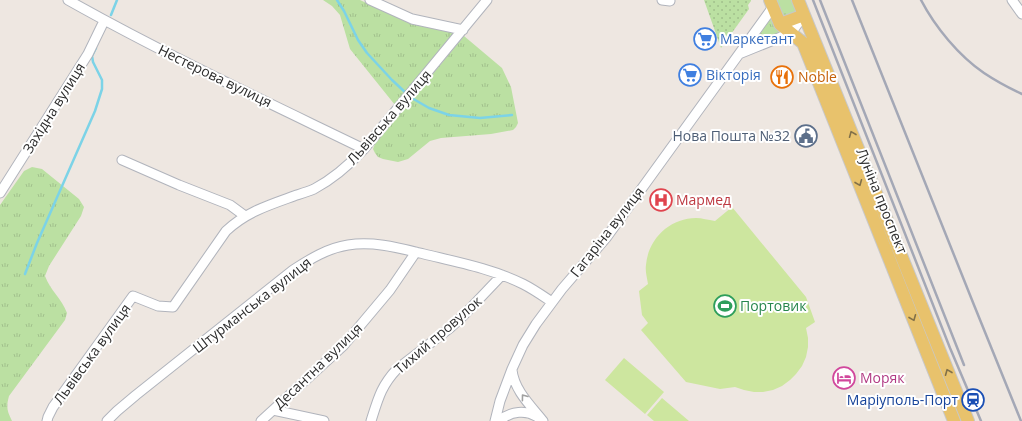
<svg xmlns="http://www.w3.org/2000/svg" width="1022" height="421" viewBox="0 0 1022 421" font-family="'Open Sans',sans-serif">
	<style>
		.grass { fill: url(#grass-tufts) }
		.park { fill: url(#park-dots) }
		.pitch { fill: #cde69f }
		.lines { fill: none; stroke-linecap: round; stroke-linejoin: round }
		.stream { stroke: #7cd3e7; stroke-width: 2.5 }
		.minor-casing { stroke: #b1b4bc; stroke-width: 11 }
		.major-casing { stroke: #c8c8c8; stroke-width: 14 }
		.minor { stroke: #fff; stroke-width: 9 }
		.major { stroke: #e8c26c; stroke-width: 12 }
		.rail { stroke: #a4a8b6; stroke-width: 2.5 }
		.oneway { stroke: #817049 }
		.oneway2 { stroke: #a0a0a0 }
		.labels { text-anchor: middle; stroke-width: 4; stroke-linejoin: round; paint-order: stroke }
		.shop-label { font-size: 14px; fill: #366cbe; stroke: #fff; text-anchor: start }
		.street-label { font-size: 14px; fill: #2d2d2d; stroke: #fff }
		.food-label { font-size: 14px; fill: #c56008; stroke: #fff; text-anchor: start }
		.service-label { font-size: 14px; fill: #4e5e75; stroke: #fff; text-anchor: end }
		.health-label { font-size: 14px; fill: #be3a42; stroke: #fff; text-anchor: start }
		.leisure-label { font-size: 14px; fill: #27864d; stroke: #fff; text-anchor: start }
		.hotel-label { font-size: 14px; fill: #b23c85; stroke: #fff; text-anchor: start }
		.transit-label { font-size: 14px; fill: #164399; stroke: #fff; text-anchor: end }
	</style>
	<defs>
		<pattern id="grass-tufts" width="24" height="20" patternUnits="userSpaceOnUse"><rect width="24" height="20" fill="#bbe0a2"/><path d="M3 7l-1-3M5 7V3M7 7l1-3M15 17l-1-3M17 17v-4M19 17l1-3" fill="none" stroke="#a1c08c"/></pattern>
		<pattern id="park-dots" width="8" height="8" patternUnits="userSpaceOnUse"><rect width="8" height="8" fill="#bbe0a2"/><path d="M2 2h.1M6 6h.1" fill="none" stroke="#a1c08c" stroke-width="1.8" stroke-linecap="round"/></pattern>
	</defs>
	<rect width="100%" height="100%" fill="#eee7e1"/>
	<path class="grass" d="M 323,0 L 360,0 L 411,24 L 455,33 L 395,105 L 350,49 L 340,15 L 332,6 Z
		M 775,0 L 794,0 L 799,12 L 782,19 Z
		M 772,15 L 779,33 L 751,45 Z
		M 464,36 L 502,68 L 511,87 L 518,123 L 516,127 L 513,130 L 491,134 L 441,138 L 430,141 L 408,159 L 398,162 L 383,159 L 378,157 L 375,153 L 373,149 L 375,144 Z
		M 32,167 L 42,169 L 79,199 L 84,207 L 81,216 L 49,266 L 45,276 C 50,290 62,299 67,313 L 65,320 L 9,396 C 6,407 7,411 12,421 L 0,421 L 0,205 L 24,171 Z
		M 935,351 L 963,421 L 959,421 L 932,353 Z"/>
	<path class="park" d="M 704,0 L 751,0 L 751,1 L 748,5 L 749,9 L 721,48 Z"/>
	<path class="pitch" d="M 732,207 L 806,297 L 815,322 L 806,328 L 808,338 L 808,347 L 806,357 L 802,366 L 796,374 L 790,380 L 782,386 L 773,390 L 763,392 L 754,392 L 744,390 L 735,387 L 720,389 L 686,382 L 641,330 L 648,323 L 642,315 L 639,291 L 648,284 C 647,277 645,271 646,265 C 648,239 670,218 696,218 C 702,218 708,220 715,221 Z
		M 624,358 L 664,392 L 645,414 L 605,380 Z
		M 662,398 L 689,421 L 654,421 L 647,415 Z"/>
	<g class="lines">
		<path class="stream" d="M 337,0 L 344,11 L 358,40 L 367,53 L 392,80 L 406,93
			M 111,15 L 117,0
			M 410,97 L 429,108 L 449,115 L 480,118 L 512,115
			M 25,274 L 37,243 L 95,111 L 102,89 L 102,80 L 93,62 L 92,56 L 96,48"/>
		<g class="minor-casing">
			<path id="minor" d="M 68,0 C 164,54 265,101 364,149
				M 370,0 L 412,19 L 463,30
				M 662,0 L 670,1
				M 1012,0 L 1022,14
				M 739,54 L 791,33 L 804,15
				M 122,160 L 179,185 L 230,205 L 245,216
				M 0,193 L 88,54 L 104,21
				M 512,370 C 514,390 531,406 543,421
				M 273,410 L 324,421
				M 47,421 L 48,417 L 53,407 L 133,296 L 158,306 L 173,307 L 226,231 C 246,212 269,205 294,196 C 300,194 307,192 314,189 C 333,179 349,165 364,149 L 487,0
				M 107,421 L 117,411 L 136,395 L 293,270 C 310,259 328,248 348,245 C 374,241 399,248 424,254 C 457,262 493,269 523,284 C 533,289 543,296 552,302
				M 261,421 L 343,346 L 390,290 L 416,252
				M 371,421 C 378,399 381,386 397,369 L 450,328 L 463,316 L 502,275
				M 495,421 L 500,401 L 512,369 L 523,345 L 536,324 L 562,289 L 606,238 L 773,7
				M 499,421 C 511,411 526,409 539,418"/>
		</g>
		<g class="major-casing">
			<path id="major" d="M 770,0 L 780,24 L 803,43 L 954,421
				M 798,0 L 968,421
				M 780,24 L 804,15"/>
		</g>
		<use href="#minor" class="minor"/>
		<use href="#major" class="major"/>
		<path class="rail" d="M 813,0 L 950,348 L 981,421
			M 820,0 L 964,365
			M 852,0 L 974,305 L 1021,421
			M 921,0 C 935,27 959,56 984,73 C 996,81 1009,88 1022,94"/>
	</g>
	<defs><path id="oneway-chevron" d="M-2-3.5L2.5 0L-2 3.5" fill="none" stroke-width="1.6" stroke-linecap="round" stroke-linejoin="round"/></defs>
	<g class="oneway">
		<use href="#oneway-chevron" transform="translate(852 134) rotate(-112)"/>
		<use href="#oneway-chevron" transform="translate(859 183) rotate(68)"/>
		<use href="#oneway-chevron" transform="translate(913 318) rotate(68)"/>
		<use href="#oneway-chevron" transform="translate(948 372) rotate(-112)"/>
	</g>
	<use class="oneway2" href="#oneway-chevron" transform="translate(524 397) rotate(-127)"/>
	<defs>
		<g id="supermarket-ring" transform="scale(1.15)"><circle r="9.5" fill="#fff" stroke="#3f7fe0" stroke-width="1.5"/><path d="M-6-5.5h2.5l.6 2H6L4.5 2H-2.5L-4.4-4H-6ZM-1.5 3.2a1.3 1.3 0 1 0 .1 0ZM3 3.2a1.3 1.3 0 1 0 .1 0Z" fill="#3f7fe0"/></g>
		<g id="restaurant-ring" transform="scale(1.15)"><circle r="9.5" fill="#fff" stroke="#e8710a" stroke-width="1.5"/><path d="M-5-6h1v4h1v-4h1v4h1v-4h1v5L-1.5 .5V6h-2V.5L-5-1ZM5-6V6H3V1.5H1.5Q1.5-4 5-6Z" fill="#e8710a"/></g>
		<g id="civic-ring" transform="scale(1.15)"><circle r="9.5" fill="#fff" stroke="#5c6f8a" stroke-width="1.5"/><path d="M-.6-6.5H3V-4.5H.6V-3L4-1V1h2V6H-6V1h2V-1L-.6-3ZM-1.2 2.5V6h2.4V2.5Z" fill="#5c6f8a"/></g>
		<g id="hospital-ring" transform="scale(1.15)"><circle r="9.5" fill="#fff" stroke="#e0444e" stroke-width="1.5"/><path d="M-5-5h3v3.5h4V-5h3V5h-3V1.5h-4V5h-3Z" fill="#e0444e"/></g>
		<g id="stadium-ring" transform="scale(1.15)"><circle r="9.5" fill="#fff" stroke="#2e9e5b" stroke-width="1.5"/><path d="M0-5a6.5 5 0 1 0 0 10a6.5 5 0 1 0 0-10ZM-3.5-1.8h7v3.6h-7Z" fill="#2e9e5b"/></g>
		<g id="hotel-ring" transform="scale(1.15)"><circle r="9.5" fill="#fff" stroke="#d1479c" stroke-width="1.5"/><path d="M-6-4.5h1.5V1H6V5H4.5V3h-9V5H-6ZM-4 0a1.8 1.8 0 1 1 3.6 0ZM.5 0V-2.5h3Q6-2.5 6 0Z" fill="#d1479c"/></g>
		<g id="station-ring" transform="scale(1.15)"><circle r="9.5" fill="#fff" stroke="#1a4fb4" stroke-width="1.5"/><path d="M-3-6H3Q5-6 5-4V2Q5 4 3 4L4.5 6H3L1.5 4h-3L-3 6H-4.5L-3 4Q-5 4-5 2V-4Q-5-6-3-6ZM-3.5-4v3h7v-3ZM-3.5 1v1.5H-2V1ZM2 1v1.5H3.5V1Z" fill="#1a4fb4"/></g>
	</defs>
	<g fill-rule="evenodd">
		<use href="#supermarket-ring" x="705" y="39"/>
		<use href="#supermarket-ring" x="690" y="75"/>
		<use href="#restaurant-ring" x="782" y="77"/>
		<use href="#civic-ring" x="806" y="136"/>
		<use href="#hospital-ring" x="661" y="200"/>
		<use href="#stadium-ring" x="725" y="306"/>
		<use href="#hotel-ring" x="844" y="378"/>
		<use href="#station-ring" x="973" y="400"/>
	</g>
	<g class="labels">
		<g class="shop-label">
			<text x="720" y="44">Маркетант</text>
			<text x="706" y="80">Вікторія</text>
		</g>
		<g class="street-label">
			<text transform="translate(215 76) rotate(26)" y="5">Нестерова вулиця</text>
			<text transform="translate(54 108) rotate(-58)" y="5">Західна вулиця</text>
			<text transform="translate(389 117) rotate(-49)" y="5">Львівська вулиця</text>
			<text transform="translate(882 201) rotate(68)" y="5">Луніна проспект</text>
			<text transform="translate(607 232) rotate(-52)" y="5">Гагаріна вулиця</text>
			<text transform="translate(252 305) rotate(-38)" y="5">Штурманська вулиця</text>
			<text transform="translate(438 335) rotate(-41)" y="5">Тихий провулок</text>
			<text transform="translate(92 354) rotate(-54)" y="5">Львівська вулиця</text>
			<text transform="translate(318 366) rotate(-44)" y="5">Десантна вулиця</text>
		</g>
		<g class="food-label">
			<text x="798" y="82">Noble</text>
		</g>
		<g class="service-label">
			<text x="790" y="141">Нова Пошта №32</text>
		</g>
		<g class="health-label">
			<text x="676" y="205">Мармед</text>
		</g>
		<g class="leisure-label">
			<text x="740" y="311">Портовик</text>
		</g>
		<g class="hotel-label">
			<text x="860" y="383">Моряк</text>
		</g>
		<g class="transit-label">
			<text x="958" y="405">Маріуполь-Порт</text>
		</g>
	</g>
</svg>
